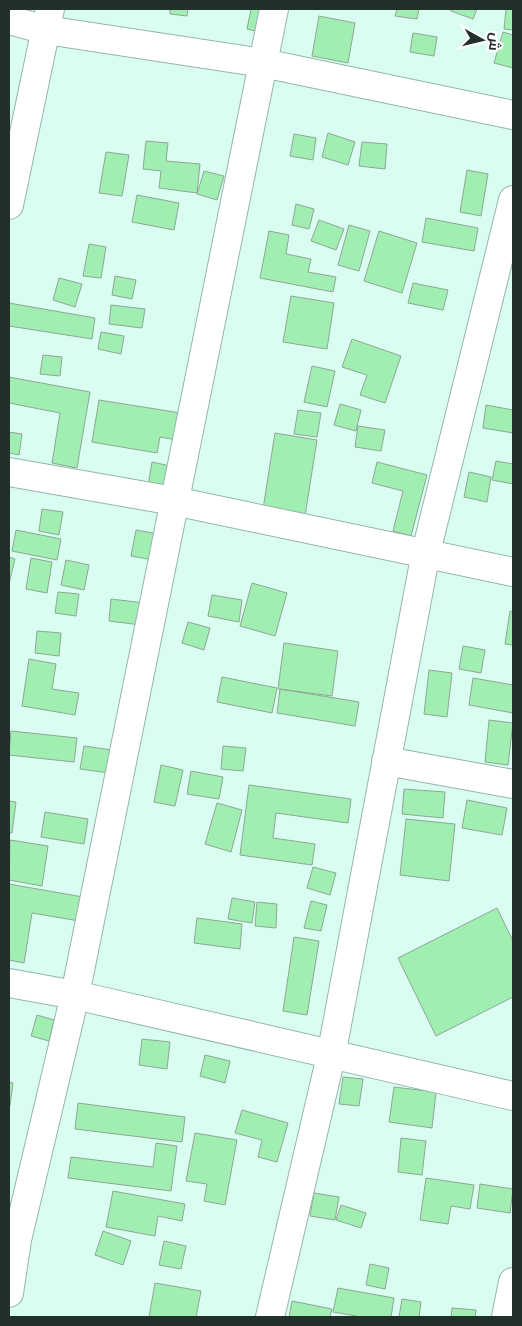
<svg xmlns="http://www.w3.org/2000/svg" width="522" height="1326" viewBox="0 0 522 1326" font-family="'IBM Plex Sans',Cairo,sans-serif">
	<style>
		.building { fill: #a1eeb3; stroke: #8ea793 }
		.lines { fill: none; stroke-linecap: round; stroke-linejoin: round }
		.minor-casing { stroke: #94b6aa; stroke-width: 30 }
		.minor { stroke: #fff; stroke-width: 28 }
	</style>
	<rect width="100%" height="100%" fill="#dafdf1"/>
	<path class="building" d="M 170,9 L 188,9 L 187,16 L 170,14 Z
		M 251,9 L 273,9 L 269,34 L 247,29 Z
		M 397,9 L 419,9 L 417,19 L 395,16 Z
		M 451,9 L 477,9 L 473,19 L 451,11 Z
		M 506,9 L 513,9 L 513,30 L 504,29 Z
		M 319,16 L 355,23 L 348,63 L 312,56 Z
		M 503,32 L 513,35 L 513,68 L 494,63 Z
		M 413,33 L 437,37 L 434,56 L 410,52 Z
		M 328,133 L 355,142 L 348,165 L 322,157 Z
		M 294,134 L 316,138 L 313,160 L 290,156 Z
		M 146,141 L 168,143 L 166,161 L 200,164 L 197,193 L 159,188 L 161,171 L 143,169 Z
		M 362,142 L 387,144 L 385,169 L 359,166 Z
		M 106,152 L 129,155 L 122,196 L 99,193 Z
		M 467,170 L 488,174 L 481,216 L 460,212 Z
		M 204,171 L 224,176 L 217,200 L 197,194 Z
		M 137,195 L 179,203 L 174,230 L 132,222 Z
		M 296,204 L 314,209 L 309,229 L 292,225 Z
		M 426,218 L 478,228 L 474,251 L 422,242 Z
		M 319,220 L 344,229 L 336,250 L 311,241 Z
		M 349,225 L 370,231 L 359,271 L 338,265 Z
		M 269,231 L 289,235 L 286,254 L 311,259 L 308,272 L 336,277 L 333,292 L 260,278 Z
		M 379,231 L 417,243 L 402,293 L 364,281 Z
		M 89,244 L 106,247 L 101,278 L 83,276 Z
		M 115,276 L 136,280 L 132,299 L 112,295 Z
		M 59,278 L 82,284 L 75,307 L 53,300 Z
		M 413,283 L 448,290 L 443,310 L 408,303 Z
		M 291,296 L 334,303 L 327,349 L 283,342 Z
		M 9,303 L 95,318 L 92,339 L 9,326 Z
		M 111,305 L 145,309 L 142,328 L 109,324 Z
		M 101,332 L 124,336 L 121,354 L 98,349 Z
		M 352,339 L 401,356 L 385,403 L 360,395 L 367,375 L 342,367 Z
		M 43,355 L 62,357 L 60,376 L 40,374 Z
		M 312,366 L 335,371 L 327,407 L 304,402 Z
		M 9,377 L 90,392 L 77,468 L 52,463 L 60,413 L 9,403 Z
		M 99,400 L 187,414 L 182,441 L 160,437 L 157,453 L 92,442 Z
		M 340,404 L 361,410 L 356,431 L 334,425 Z
		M 486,405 L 513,410 L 513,433 L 483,428 Z
		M 298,410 L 321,413 L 317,437 L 294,434 Z
		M 358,426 L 385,430 L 381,451 L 355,447 Z
		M 9,432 L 22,434 L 19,455 L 9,453 Z
		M 275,433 L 317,440 L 305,516 L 263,509 Z
		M 496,461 L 513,464 L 513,484 L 492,480 Z
		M 152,462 L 175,467 L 171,490 L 148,486 Z
		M 377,462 L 427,475 L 411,536 L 393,531 L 403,491 L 372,483 Z
		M 469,472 L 491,477 L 487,502 L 464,497 Z
		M 42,509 L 63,512 L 59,535 L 39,531 Z
		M 16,530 L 61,539 L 57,560 L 12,551 Z
		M 136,530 L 158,534 L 153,560 L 131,556 Z
		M 9,557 L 15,559 L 9,584 Z
		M 31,558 L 52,562 L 47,593 L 26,589 Z
		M 66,560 L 89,565 L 84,590 L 61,585 Z
		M 252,583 L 287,593 L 275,636 L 240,626 Z
		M 58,592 L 79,594 L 76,616 L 55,613 Z
		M 212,595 L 242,600 L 239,622 L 208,616 Z
		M 111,599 L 145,603 L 141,625 L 109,621 Z
		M 510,611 L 513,612 L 513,645 L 505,644 Z
		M 188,622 L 210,628 L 204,650 L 182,643 Z
		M 37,631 L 61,633 L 59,656 L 35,653 Z
		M 284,643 L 338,651 L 332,696 L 278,689 Z
		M 463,646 L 485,650 L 481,673 L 459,669 Z
		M 29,659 L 56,664 L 52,689 L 79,693 L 75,715 L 22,706 Z
		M 429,670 L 452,673 L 447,717 L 424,714 Z
		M 222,677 L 277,688 L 272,713 L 217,702 Z
		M 473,678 L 513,685 L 513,713 L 469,705 Z
		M 280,689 L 359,702 L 355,726 L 277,713 Z
		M 489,720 L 513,723 L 508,765 L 485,762 Z
		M 11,731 L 77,738 L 74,762 L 9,755 Z
		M 84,746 L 112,750 L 109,773 L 80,769 Z
		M 223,746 L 246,748 L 243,771 L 221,769 Z
		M 161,765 L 183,770 L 175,806 L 154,802 Z
		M 191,771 L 223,777 L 219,799 L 187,794 Z
		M 249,785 L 351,799 L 348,823 L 276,813 L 273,838 L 315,844 L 312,865 L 240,855 Z
		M 404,789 L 445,792 L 443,818 L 402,814 Z
		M 467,800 L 507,808 L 502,835 L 462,828 Z
		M 9,801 L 16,802 L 12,833 L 9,833 Z
		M 217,803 L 242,810 L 231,852 L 205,844 Z
		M 45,812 L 88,819 L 84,844 L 41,837 Z
		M 406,819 L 455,824 L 449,881 L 400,875 Z
		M 10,840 L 48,846 L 42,886 L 9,880 Z
		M 313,867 L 336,873 L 330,895 L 307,888 Z
		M 9,884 L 83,897 L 79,921 L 32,913 L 24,963 L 9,960 Z
		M 232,898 L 255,902 L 252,923 L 228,919 Z
		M 311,901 L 327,905 L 321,931 L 304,928 Z
		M 257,902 L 277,904 L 276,928 L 255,926 Z
		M 497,908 L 513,941 L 513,997 L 436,1036 L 398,958 Z
		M 197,918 L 242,924 L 240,949 L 194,943 Z
		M 294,937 L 319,941 L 307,1015 L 283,1011 Z
		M 37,1015 L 54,1020 L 49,1041 L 31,1036 Z
		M 142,1039 L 170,1042 L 167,1069 L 139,1065 Z
		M 205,1055 L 230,1061 L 225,1083 L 200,1076 Z
		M 343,1077 L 363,1079 L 359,1106 L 339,1104 Z
		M 9,1082 L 13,1083 L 10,1106 L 9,1106 Z
		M 394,1087 L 436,1092 L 432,1128 L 389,1122 Z
		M 78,1103 L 185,1117 L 182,1142 L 75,1129 Z
		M 242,1110 L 288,1123 L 277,1162 L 258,1157 L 262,1140 L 235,1133 Z
		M 195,1133 L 237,1140 L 225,1205 L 204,1201 L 207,1184 L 186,1181 Z
		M 401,1138 L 426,1141 L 422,1175 L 398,1172 Z
		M 156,1143 L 177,1146 L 171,1191 L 68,1178 L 71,1157 L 153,1167 Z
		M 426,1178 L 474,1185 L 470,1209 L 451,1206 L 448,1224 L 420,1220 Z
		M 480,1184 L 513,1189 L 510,1213 L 477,1208 Z
		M 113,1191 L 185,1204 L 182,1221 L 158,1216 L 155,1236 L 106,1227 Z
		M 314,1193 L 339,1197 L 335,1220 L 310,1216 Z
		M 341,1205 L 366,1213 L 361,1228 L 336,1220 Z
		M 103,1231 L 131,1241 L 123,1265 L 95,1255 Z
		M 164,1241 L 186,1246 L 181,1269 L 159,1265 Z
		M 370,1264 L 389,1268 L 385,1289 L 366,1285 Z
		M 155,1283 L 201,1291 L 196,1317 L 149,1317 Z
		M 338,1288 L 394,1298 L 391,1317 L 362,1317 L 333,1312 Z
		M 402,1299 L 421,1302 L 419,1317 L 399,1317 Z
		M 292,1301 L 332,1309 L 330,1317 L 289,1317 Z
		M 452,1308 L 476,1310 L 475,1317 L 451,1317 Z"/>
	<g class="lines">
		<g class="minor-casing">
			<path id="minor" d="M 9,20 L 46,30 L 263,63 L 513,115
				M 9,205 L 50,9
				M 9,472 L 174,501 L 513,572
				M 386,761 L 513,784
				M 9,983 L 75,995 L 513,1096
				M 9,1293 L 17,1240 L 75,995 L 274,9
				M 270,1317 L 331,1056 L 426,552 L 513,200
				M 506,1317 L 513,1282"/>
		</g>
		<use href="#minor" class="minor"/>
	</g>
	<rect width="522" height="1326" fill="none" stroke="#22302b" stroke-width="20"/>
	<g transform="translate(482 40) rotate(98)" stroke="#ffffff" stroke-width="4" paint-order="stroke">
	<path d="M0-4L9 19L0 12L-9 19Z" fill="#22302b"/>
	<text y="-8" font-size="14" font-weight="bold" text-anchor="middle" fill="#22302b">ش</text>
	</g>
</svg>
